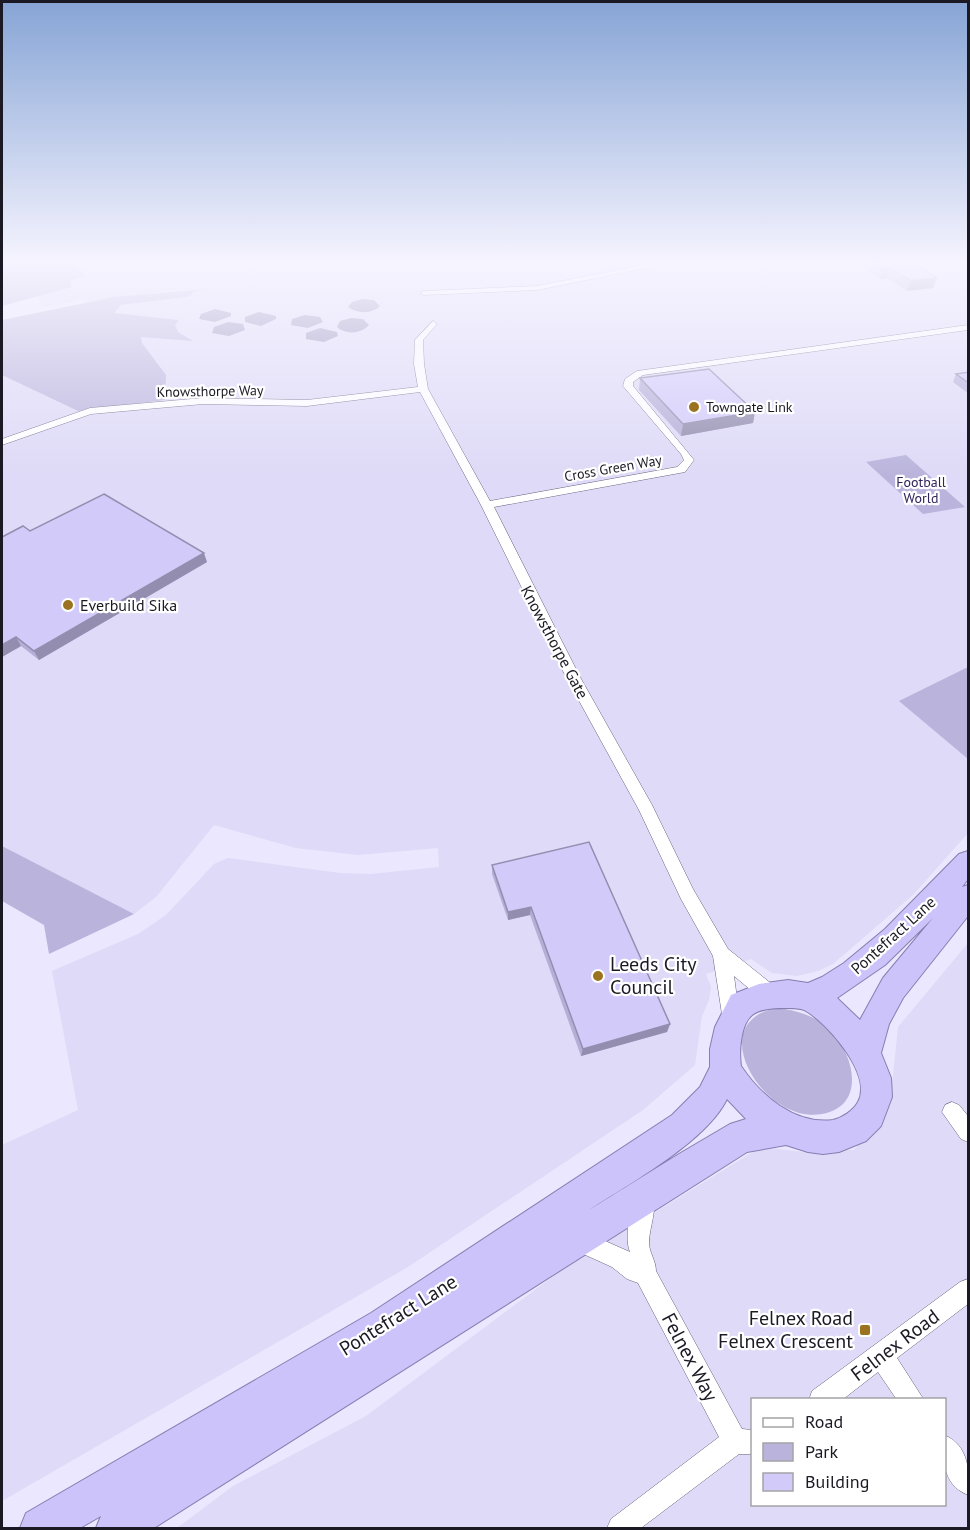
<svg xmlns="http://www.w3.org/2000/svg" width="970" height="1530" viewBox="0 0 970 1530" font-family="'PT Sans',sans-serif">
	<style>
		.built { fill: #dedaf7; fill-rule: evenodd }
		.green { fill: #bab4dc }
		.water { fill: #938cb8 }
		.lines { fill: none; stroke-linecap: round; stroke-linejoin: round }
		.minor-casing { stroke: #67637c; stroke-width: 1 }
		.trunk-casing { stroke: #867eaf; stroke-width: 2 }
		.minor { fill: #fff; fill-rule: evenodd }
		.trunk { fill: #ccc3fb; fill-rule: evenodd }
		.wall { fill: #b5afd7 }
		.shaded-wall { fill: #938eaf }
		.building { fill: #d2cbfa; stroke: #938eaf; stroke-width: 1.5 }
		.poi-dot { fill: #9b7320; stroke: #fff; stroke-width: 2 }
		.labels { text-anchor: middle; stroke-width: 4.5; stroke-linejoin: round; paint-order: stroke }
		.far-street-label { font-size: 14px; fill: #1b1923; stroke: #fff }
		.far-poi-label { font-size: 14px; fill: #1b1923; stroke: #fff; text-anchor: start }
		.far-park-label { font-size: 14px; fill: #32235b; stroke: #fff }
		.poi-label { font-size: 16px; fill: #1b1923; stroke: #fff; text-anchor: start }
		.street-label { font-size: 16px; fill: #1b1923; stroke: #fff }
		.near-poi-label { font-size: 20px; fill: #1b1923; stroke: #fff; text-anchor: start }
		.near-street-label { font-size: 20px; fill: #1b1923; stroke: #fff }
	</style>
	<rect width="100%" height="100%" fill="#eae7fe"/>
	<path class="built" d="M 72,263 L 968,263 L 968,833 L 913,895 L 833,964 L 818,971 L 797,976 L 772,973 L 751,959 L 706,974 L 711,987 L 709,1000 L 702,1016 L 695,1065 L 643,1110 L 408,1267 L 2,1501 L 2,1145 L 78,1110 L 52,971 L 138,934 L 166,915 L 214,864 L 228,858 L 340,873 L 371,874 L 439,867 L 438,848 L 358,855 L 296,848 L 214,825 L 156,897 L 134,914 L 2,846 L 2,375 L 78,411 L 165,400 L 75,323 L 191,340 L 178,332 L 175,325 L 179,320 L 113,313 L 121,305 L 186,297 L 192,295 L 192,292 L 207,289 L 168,291 L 86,302 L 84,299 L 44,307 L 37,295 L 72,287 L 70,280 L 86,276 Z
		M 968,943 L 968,1528 L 177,1528 L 233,1486 L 366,1416 L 563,1269 L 761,1147 L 803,1152 L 854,1150 L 890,1105 L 898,1027 ZM 752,1400 L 944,1400 L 944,1504 L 752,1504 Z"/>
	<path class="green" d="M 2,263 L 72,263 L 87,276 L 70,280 L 72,287 L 2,306 Z
		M 207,289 L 192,292 L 192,295 L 186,297 L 121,305 L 114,313 L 179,320 L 175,325 L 178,332 L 193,341 L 141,337 L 142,343 L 166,375 L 165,400 L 78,411 L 2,375 L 2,320 L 114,297 Z
		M 906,455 L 965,507 L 923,514 L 866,462 Z
		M 968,667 L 968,759 L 899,701 Z
		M 2,846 L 134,914 L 49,954 L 44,925 L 2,901 Z
		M 777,1008 C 795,1010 813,1015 827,1027 C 853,1050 869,1105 822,1114 C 764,1125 701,1022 777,1008 Z"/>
	<path class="water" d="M 362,299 L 374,300 L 380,306 C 372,314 357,314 348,307 L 352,302 Z
		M 215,309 L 231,313 L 231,316 L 215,322 L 199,319 L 201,314 Z
		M 259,312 L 276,316 L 276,319 L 261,326 L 245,322 L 245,317 Z
		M 305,315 L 320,317 L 323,322 L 308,328 L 291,325 L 292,319 Z
		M 351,318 L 363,319 L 369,325 C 361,334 346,335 337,327 L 340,321 Z
		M 228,322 L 243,324 L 245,330 L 229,336 L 212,333 L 214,327 Z
		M 320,328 L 337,332 L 338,336 L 324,342 L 306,339 L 306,333 Z"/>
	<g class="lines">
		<g class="minor-casing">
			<path id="minor" d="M 654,263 L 671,263 L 537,290 L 424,295 L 420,293 L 424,291 L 537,286 Z
				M 433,321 L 437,324 L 423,340 L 424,364 L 428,389 L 490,501 L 677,467 L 684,460 L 681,454 L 623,386 L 625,379 L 637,371 L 968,325 L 968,330 L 643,375 L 633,382 L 633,386 L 694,460 L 685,472 L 494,507 L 580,677 L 652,805 L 693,889 L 728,949 L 778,989 L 780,995 L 778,1001 L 771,1004 L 764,1001 L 734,976 L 740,1021 L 738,1027 L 731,1030 L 724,1027 L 713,956 L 681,899 L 639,810 L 566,677 L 481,505 L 420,392 L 307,406 L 203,404 L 91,414 L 2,445 L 2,439 L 90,408 L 203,398 L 307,400 L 418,387 L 414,364 L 415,340 Z
				M 952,1102 L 959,1105 L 968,1116 L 968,1142 L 961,1139 L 942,1112 L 945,1105 Z
				M 644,1191 L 652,1194 C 658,1210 649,1227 649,1243 C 649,1252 656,1261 656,1271 L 742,1429 L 752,1430 L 752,1454 L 739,1454 L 641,1528 L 607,1528 L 611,1519 L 719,1437 L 638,1283 L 627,1279 L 612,1267 L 570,1248 L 567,1240 L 570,1232 L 578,1229 L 630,1252 C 624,1237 630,1209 636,1194 Z
				M 968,1279 L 968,1304 L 897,1358 L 924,1400 L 897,1400 L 878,1372 L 842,1400 L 809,1400 L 812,1391 L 960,1282 Z
				M 944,1435 C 969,1445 970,1472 968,1495 C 941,1484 944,1459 944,1435 Z"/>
		</g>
		<g class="trunk-casing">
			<path id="trunk" d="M 968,851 L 968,879 L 962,887 L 968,885 L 968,916 L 903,998 L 889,1024 L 881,1053 L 891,1078 L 892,1097 L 881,1126 L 866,1141 L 839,1152 L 823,1154 L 808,1152 L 786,1145 L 747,1152 L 154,1528 L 96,1528 L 101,1516 L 80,1528 L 20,1528 L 26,1513 L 371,1313 L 672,1115 L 700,1087 L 710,1067 L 710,1049 L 715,1027 L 731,995 L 759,984 L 788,980 L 808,983 L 822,977 L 844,963 L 885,929 L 959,854 ZM 933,918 L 883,978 L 860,1020 L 837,998 L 885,965 ZM 788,1008 C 794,1008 801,1008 806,1011 C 828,1024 873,1075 858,1102 C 853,1111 842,1118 833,1120 C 795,1125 761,1096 741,1066 C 739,1052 740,1021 755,1013 C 764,1008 778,1008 788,1008 ZM 727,1099 L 746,1119 L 730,1124 L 679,1154 L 589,1210 C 630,1183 706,1142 727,1099 Z"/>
		</g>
		<use href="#minor" class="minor"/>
		<use href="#trunk" class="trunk"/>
	</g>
	<path class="wall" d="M 870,263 L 913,263 L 933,288 L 907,291 L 887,278 L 880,279 L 867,271 Z
		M 969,372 L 969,394 L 953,382 L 956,374 Z
		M 640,378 L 755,412 L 753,423 L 681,436 L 639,390 Z
		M 30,531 L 207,562 L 39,660 L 21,646 L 2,657 Z
		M 492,865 L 670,1024 L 667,1032 L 581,1056 L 530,915 L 508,920 L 492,874 Z"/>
	<path class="shaded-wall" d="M 890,268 L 887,278 L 880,279 L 883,269 Z
		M 937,278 L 933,288 L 907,291 L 911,281 Z
		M 755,412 L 753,423 L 681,436 L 683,424 Z
		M 204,553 L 207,562 L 39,660 L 34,651 Z
		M 16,637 L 21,646 L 2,657 L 2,645 Z
		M 531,907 L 530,915 L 508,920 L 508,912 Z
		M 670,1024 L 667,1032 L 581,1056 L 583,1049 Z"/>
	<path class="building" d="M 874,263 L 913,263 L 937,278 L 911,281 L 890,268 L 883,269 Z
		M 709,369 L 755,412 L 683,424 L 640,378 Z
		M 969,372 L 969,383 L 956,374 Z
		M 104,494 L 204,553 L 34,651 L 16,637 L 2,645 L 2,537 L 23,526 L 30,531 Z
		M 589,842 L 670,1024 L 583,1049 L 531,907 L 508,912 L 492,865 Z"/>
	<linearGradient id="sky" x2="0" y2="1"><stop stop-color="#86a4d5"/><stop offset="0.55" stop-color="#f6f4ff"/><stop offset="1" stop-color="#f6f4ff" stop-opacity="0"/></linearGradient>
	<rect width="970" height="477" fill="url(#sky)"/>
	<g class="poi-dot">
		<circle cx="694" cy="407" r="6"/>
		<circle cx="68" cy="605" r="6"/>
		<circle cx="598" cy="976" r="6"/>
		<rect x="859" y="1324" width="12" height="12" rx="3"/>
	</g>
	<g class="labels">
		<g class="far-street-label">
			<text transform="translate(210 391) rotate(-1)" y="5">Knowsthorpe Way</text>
			<text transform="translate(613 468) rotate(-10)" y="5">Cross Green Way</text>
		</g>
		<g class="far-poi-label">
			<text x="706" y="412">Towngate Link</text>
		</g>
		<g class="far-park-label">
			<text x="921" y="487">Football<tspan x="921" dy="16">World</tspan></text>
		</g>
		<g class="poi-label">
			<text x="80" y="611">Everbuild Sika</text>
		</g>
		<g class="street-label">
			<text transform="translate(555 642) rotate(62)" y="6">Knowsthorpe Gate</text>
			<text transform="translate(893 935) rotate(-42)" y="6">Pontefract Lane</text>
		</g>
		<g class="near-poi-label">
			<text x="610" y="971">Leeds City<tspan x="610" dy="23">Council</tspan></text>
			<text x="853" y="1325" text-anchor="end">Felnex Road<tspan x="853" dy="23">Felnex Crescent</tspan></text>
		</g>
		<g class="near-street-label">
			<text transform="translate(398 1315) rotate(-32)" y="7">Pontefract Lane</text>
			<text transform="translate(895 1345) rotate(-37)" y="7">Felnex Road</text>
			<text transform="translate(690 1357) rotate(62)" y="7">Felnex Way</text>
		</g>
	</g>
	<rect width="970" height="1530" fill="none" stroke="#1b1923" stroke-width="6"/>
	<rect x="751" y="1398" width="195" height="108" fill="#ffffff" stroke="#a4a3a7" stroke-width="1.5"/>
	<rect x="763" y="1418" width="30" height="9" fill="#ffffff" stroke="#a4a3a7" stroke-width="1.5"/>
	<text x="805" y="1428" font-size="18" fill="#1b1923">Road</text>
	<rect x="763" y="1443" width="30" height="18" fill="#bab4dc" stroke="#a4a3a7" stroke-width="1.5"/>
	<text x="805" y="1458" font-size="18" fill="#1b1923">Park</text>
	<rect x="763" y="1473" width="30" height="18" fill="#d2cbfa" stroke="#a4a3a7" stroke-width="1.5"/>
	<text x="805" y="1488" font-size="18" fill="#1b1923">Building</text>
</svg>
